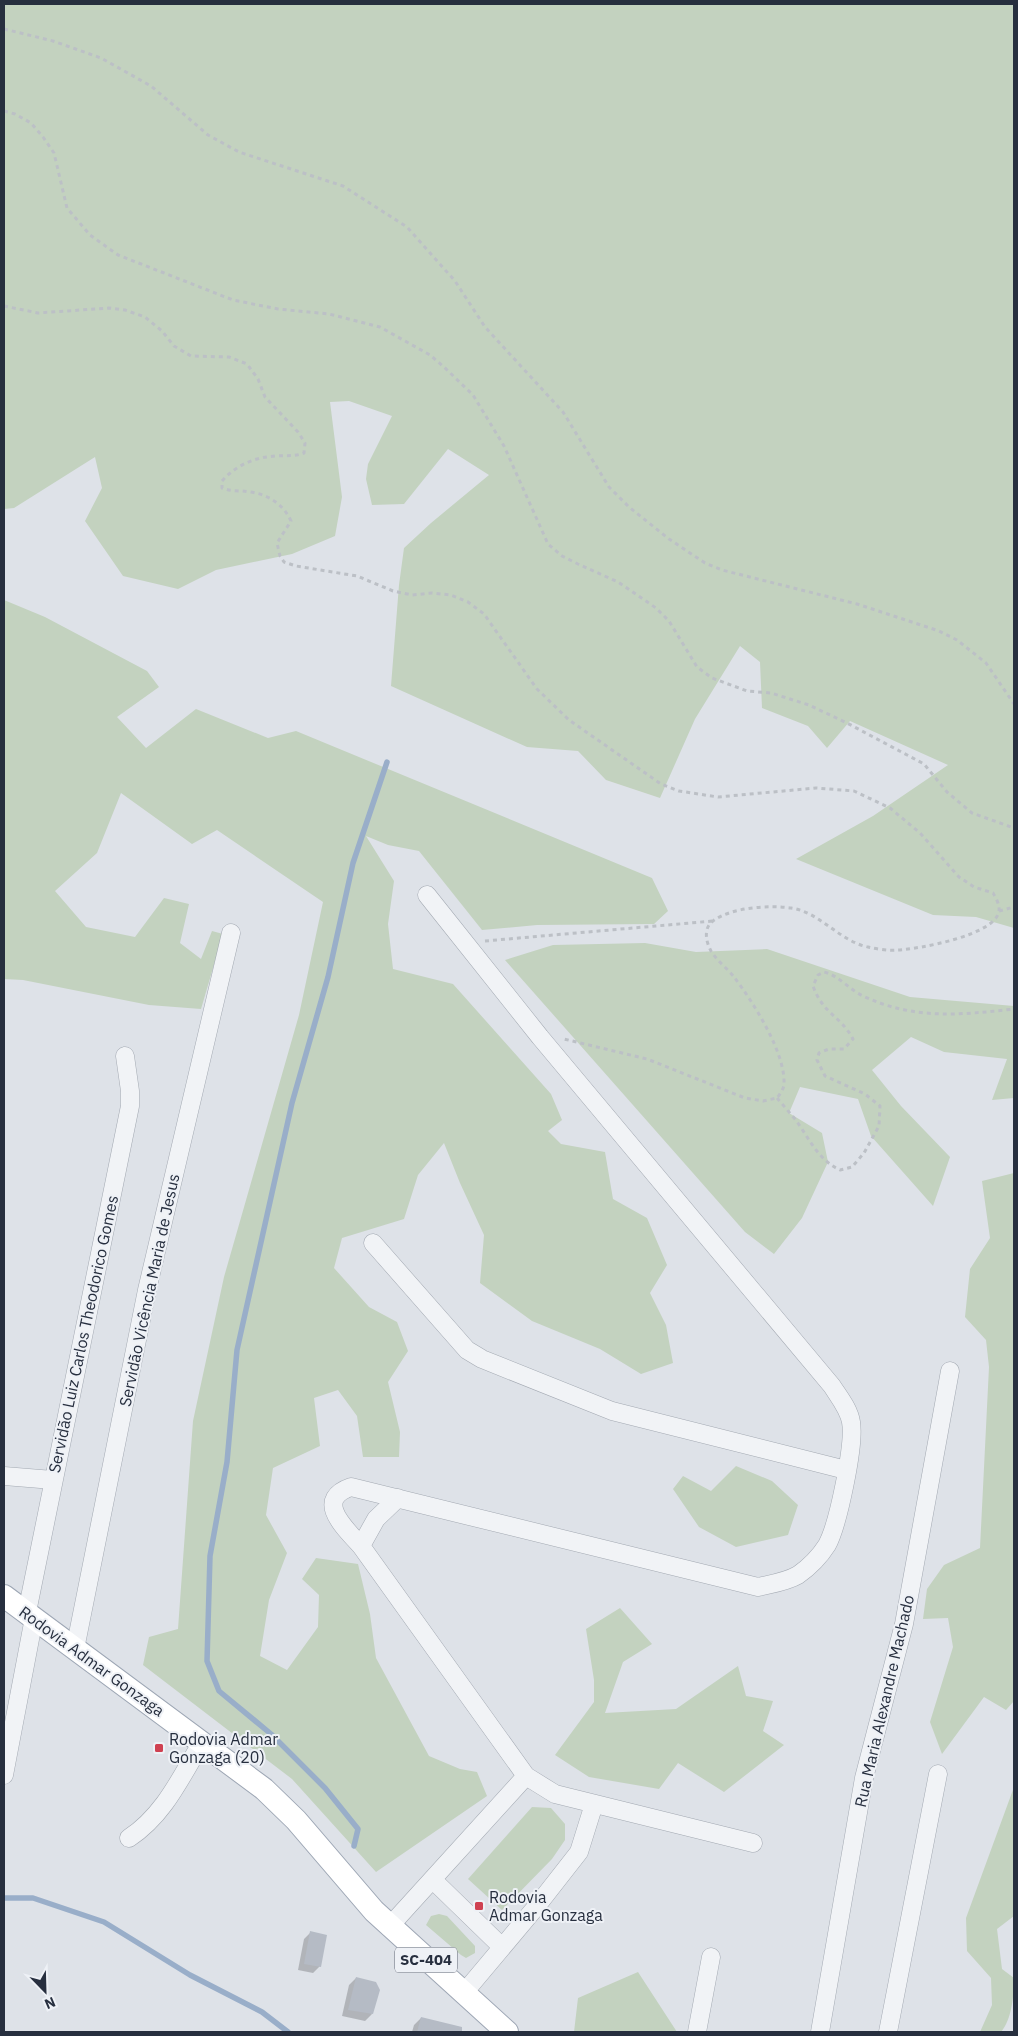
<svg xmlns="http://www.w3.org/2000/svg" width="1018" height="2036" viewBox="0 0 1018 2036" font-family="'IBM Plex Sans',sans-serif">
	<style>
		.green { fill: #c3d2bf }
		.shadow { fill: #0003 }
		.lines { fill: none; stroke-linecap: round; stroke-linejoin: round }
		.stream { stroke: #99aec9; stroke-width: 5.5 }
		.building { fill: #b5bbc5 }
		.minor-casing { stroke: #a3a9b2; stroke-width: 19 }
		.major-casing { stroke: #9da6b4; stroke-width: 24 }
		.path { stroke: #bcc0c6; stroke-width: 3; stroke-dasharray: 4 4; stroke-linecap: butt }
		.minor { stroke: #f1f3f6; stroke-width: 18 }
		.major { stroke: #fff; stroke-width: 22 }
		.poi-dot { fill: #cf4151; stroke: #eef1f6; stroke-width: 2 }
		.labels { text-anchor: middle; stroke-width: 4; stroke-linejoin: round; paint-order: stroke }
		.shield { fill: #eef1f6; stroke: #636976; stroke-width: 1 }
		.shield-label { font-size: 15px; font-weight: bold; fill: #272f3f }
		.street-label { font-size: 16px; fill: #272f3f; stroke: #eef1f6 }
		.poi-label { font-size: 16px; fill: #272f3f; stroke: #eef1f6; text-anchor: start }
	</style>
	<rect width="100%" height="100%" fill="#dee2e8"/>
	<path class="green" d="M 4,4 L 1014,4 L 1014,928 L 976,917 L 933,915 L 796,859 L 873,816 L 948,765 L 850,721 L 827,748 L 808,726 L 762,708 L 760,662 L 740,646 L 695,719 L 660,798 L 606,780 L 578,751 L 527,747 L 391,686 L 399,585 L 404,548 L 431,523 L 489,475 L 448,449 L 404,504 L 372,505 L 366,479 L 368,464 L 392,416 L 349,401 L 330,402 L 342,497 L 335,536 L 292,554 L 216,570 L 178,589 L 123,576 L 85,521 L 102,488 L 95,457 L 14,508 L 4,509 Z
		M 4,600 L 45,617 L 147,671 L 159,687 L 117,717 L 146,748 L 196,709 L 268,738 L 296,731 L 652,878 L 668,911 L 654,924 L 537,925 L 482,930 L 419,851 L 388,845 L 366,836 L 394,881 L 388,924 L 393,969 L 453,984 L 551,1094 L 562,1120 L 548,1131 L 561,1144 L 605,1152 L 613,1199 L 647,1218 L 667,1265 L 650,1293 L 666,1325 L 673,1363 L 641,1374 L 600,1349 L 532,1321 L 480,1283 L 484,1235 L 460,1183 L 444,1143 L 418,1175 L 404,1219 L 342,1238 L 334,1268 L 369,1307 L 397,1322 L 408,1351 L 388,1382 L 400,1432 L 399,1457 L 363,1457 L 357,1416 L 338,1390 L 314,1398 L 320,1446 L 273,1468 L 266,1515 L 287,1553 L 269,1600 L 260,1656 L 287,1670 L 318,1627 L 319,1595 L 302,1579 L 316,1558 L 358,1564 L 370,1614 L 376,1658 L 429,1756 L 460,1769 L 477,1772 L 487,1796 L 376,1872 L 292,1779 L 143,1665 L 149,1637 L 178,1629 L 193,1421 L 224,1277 L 299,1015 L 323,902 L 217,830 L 192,844 L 121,793 L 97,853 L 55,891 L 86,927 L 135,937 L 164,898 L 189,904 L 180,943 L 201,959 L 212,931 L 223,934 L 201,1009 L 149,1005 L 23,980 L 4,979 Z
		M 645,943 L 696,952 L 767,949 L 910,997 L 1014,1006 L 1014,1098 L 992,1100 L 1007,1059 L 944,1052 L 911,1037 L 872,1070 L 901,1106 L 950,1157 L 933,1206 L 871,1136 L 858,1099 L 800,1087 L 789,1113 L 822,1133 L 828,1162 L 802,1218 L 774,1254 L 745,1232 L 505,960 L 553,945 Z
		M 1014,1173 L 1014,1701 L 1006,1710 L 984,1697 L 942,1754 L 930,1722 L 953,1647 L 948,1618 L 923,1619 L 927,1589 L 944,1565 L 980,1548 L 989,1367 L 986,1340 L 965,1317 L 970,1269 L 990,1238 L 982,1181 Z
		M 736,1466 L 772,1481 L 798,1505 L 788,1535 L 736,1547 L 699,1527 L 673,1489 L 683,1476 L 711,1491 Z
		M 620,1608 L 652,1644 L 623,1662 L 605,1713 L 676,1709 L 738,1666 L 746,1696 L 773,1701 L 763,1731 L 784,1745 L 724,1792 L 678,1763 L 659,1789 L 589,1777 L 555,1755 L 594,1702 L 594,1680 L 586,1629 Z
		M 1014,1787 L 1014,1916 L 997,1929 L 1002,1969 L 1014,1978 C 1014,1995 1012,2019 1001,2032 L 980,2032 L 992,2005 L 991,1978 L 967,1951 L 966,1918 Z
		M 532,1807 L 551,1808 L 565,1824 L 565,1840 L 552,1859 L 502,1910 L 468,1879 Z
		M 439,1914 L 447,1916 L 475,1946 L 475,1953 L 466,1958 L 461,1955 L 426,1925 L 431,1916 Z
		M 638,1972 L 677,2032 L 574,2032 L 578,1998 Z"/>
	<path class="shadow" d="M 311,1932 L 320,1966 L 313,1973 L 298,1970 L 304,1939 Z
		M 356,1978 L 372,2014 L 365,2021 L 342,2016 L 349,1985 Z
		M 421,2018 L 440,2023 L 437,2032 L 412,2032 L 414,2025 Z"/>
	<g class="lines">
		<path class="stream" d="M 354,1846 L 358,1829 L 325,1788 L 271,1734 L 219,1691 L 207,1661 L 210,1556 L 227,1462 L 237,1350 L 292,1103 L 328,977 L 353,863 L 387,762
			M 4,1898 L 33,1898 L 104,1922 L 190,1975 L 262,2012 L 288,2032"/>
	</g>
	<path class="building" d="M 310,1931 L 327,1935 L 321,1967 L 304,1964 Z
		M 356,1977 L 376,1982 L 380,1990 L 373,2014 L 348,2010 Z
		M 421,2017 L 462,2027 L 462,2032 L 417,2032 Z"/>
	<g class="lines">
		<g class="minor-casing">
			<path id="minor" d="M 427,895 L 540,1037 L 832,1386 C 839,1397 849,1409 851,1422 C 855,1444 838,1525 827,1545 C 820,1556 808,1568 798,1575 C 786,1582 771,1584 758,1587 L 351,1487 C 313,1500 346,1529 361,1546 L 526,1776 L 555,1794 L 753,1843
				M 373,1243 L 467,1350 L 482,1359 L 612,1411 L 846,1470
				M 4,1476 L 53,1480
				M 361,1546 L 376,1519 L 398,1498
				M 27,1612 L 130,1106 L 130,1091 L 125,1056
				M 75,1649 L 147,1290 L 231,933
				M 4,1775 L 34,1618
				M 129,1838 C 164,1815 181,1777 202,1742
				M 433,1880 L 502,1947
				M 389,1927 L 526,1776
				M 463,1994 L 536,1907 L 579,1852 L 594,1804
				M 697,2032 L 711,1957
				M 820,2032 L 864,1778 L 904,1624 L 950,1371
				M 888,2032 L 938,1774"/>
		</g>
		<g class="major-casing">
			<path id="major" d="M 4,1596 L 264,1789 L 296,1820 L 374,1911 L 507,2032"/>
		</g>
		<path class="path" d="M 4,29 L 53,41 L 101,58 L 151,86 L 208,135 L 239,152 L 343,186 L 407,227 L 455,281 L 485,327 L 563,412 L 609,487 L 629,507 L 669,539 L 705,563 L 722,570 L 857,604 L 939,631 L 957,640 L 986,663 L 1014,704
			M 4,111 L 15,114 L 31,123 L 43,137 L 54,153 L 67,208 L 90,235 L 118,255 L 233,300 L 278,309 L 329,314 L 380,327 L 430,355 L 444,367 L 473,395 L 504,446 L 548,544 L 562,556 L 578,564 L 618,582 L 656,608 L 669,621 L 697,667 L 712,678 L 747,691 L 771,693 L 809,705 L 847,723 L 924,764 L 947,792 L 972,813 L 1014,828
			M 4,306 L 38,313 L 109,308 L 125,310 L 145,317 L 162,331 L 174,346 L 191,356 L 229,357 L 247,364 L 258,379 L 265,397 L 298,432 L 305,443 L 304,453 C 294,457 287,455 276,456 C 255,457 236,465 222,481 L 222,488 C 232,492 240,490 250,492 C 268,494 284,505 291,521 L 277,543 L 280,556 L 284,562 L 296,566 L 357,576 L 393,591 L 412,595 L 432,593 L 451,595 L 468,602 L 484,614 L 537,689 L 569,720 L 661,784 L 679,791 L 718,797 L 816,788 L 854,791 L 890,808 L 920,833 L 959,877 L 974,887 L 993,893 C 996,898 1000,905 999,911 C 996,935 919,949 898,950 C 889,951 877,949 868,947 C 839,941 820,912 791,908 C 769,905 732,907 713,921 C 703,928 706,942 711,951 C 717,961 727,968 734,977 C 753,1002 786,1053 784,1085 C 783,1090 780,1094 777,1098 L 763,1101 L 745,1098 L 647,1059 L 564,1039
			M 999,911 L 1014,907
			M 485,941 L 713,921
			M 777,1098 C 783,1105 789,1112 795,1119 C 809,1138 818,1160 840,1170 L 852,1167 L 864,1153 L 879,1126 L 880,1106 L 865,1094 L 825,1076 L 817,1060 L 819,1053 L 829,1049 L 844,1049 L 853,1039 C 840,1015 823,1014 813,986 L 818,975 L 824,972 C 838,975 850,990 863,996 C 914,1020 960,1015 1014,1009"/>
		<use href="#minor" class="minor"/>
		<use href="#major" class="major"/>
	</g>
	<g class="poi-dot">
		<rect x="154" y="1743" width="10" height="10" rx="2.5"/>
		<rect x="474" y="1901" width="10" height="10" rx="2.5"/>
	</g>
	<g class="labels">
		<rect class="shield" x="395" y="1947.5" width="62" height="25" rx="4"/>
		<g class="shield-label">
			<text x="426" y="1965">SC-404</text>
		</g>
		<g class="street-label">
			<text transform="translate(149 1290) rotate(-78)" y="6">Servidão Vicência Maria de Jesus</text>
			<text transform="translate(83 1334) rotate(-78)" y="6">Servidão Luiz Carlos Theodorico Gomes</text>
			<text transform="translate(92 1661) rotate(36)" y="6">Rodovia Admar Gonzaga</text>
			<text transform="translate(884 1701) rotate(-77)" y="6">Rua Maria Alexandre Machado</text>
		</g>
		<g class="poi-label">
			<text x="169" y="1745">Rodovia Admar<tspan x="169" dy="18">Gonzaga (20)</tspan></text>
			<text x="489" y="1903">Rodovia<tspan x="489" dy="18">Admar Gonzaga</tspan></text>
		</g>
	</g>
	<rect width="1018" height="2036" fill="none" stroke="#272f3f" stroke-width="10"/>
	<g transform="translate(45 1991) rotate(157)" stroke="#eef1f6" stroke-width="4" paint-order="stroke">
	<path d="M0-4L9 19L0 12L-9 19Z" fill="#272f3f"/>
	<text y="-8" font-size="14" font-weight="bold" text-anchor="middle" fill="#272f3f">N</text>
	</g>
</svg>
